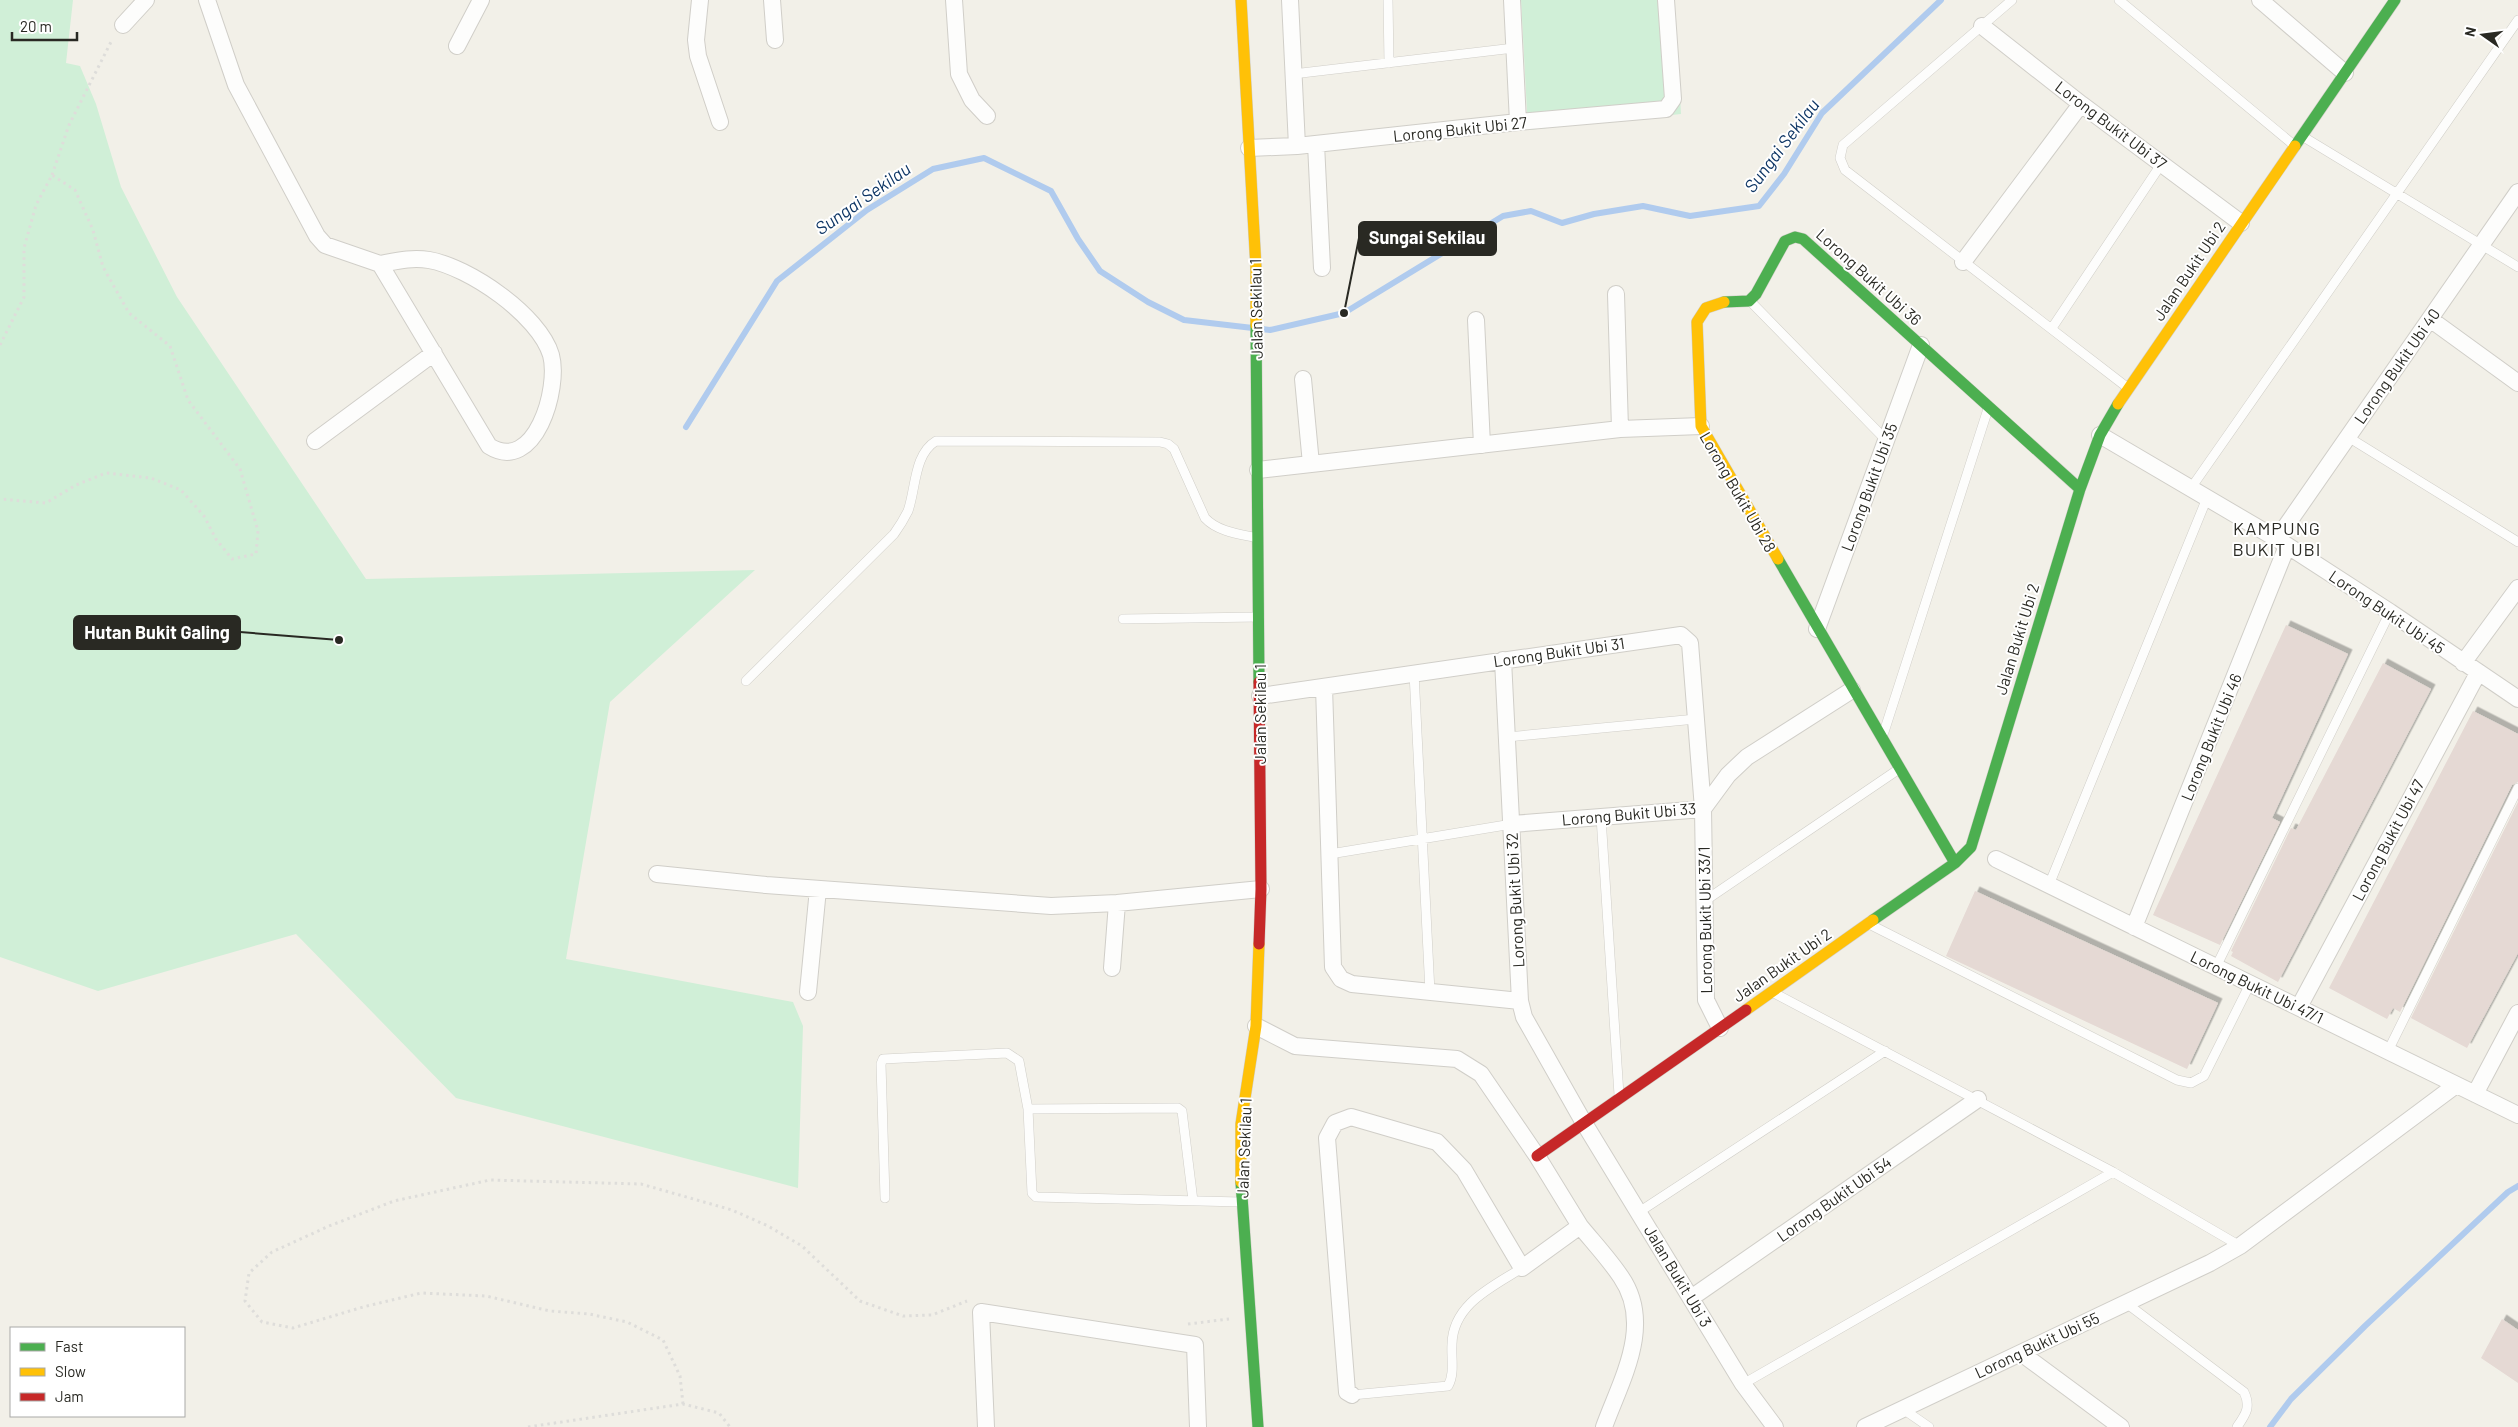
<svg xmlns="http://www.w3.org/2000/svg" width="2518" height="1427" viewBox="0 0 2518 1427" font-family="Barlow,sans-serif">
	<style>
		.green { fill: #d0efd7 }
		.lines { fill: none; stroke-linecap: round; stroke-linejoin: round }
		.stream { stroke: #b0cbee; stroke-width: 6 }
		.building { fill: #e5d9d4; filter: url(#shadow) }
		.lane-casing { stroke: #d0cec8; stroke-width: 10 }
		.street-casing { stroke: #d0cec8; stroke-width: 18 }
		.fast-casing { stroke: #d0cec8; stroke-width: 12 }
		.slow-casing { stroke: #d0cec8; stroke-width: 12 }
		.jam-casing { stroke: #d0cec8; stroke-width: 12 }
		.path { stroke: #deddda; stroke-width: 3; stroke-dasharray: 2.5 4; stroke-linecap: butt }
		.lane { stroke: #fdfdfc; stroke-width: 9 }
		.street { stroke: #fdfdfc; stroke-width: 16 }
		.fast { stroke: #4caf50; stroke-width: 11 }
		.slow { stroke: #ffc107; stroke-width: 11 }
		.jam { stroke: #c62828; stroke-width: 11 }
		.labels { text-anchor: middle; stroke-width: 4; stroke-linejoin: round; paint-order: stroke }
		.street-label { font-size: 16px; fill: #292923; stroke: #fff }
		.water-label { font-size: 18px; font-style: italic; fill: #0e3665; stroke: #fff }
		.neighbourhood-label { font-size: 18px; letter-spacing: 1px; fill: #292923; stroke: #fff }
		.leader { fill: none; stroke: #292923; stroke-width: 2 }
		.callout-dot { fill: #292923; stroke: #fff; stroke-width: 2 }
		.callout { fill: #292923; stroke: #292923; stroke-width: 2 }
		.callout-label { font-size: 18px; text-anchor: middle; font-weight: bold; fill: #fff }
	</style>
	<defs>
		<filter id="shadow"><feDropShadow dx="4.5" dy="-4.5" stdDeviation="0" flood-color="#0004"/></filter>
	</defs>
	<rect width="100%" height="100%" fill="#f2f0e8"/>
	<path class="green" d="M 0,0 L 73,0 L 66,63 L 80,66 L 96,104 L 121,187 L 177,297 L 366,579 L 755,570 L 610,702 L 566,959 L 793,1002 L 803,1026 L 798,1188 L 456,1098 L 296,934 L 98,991 L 0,957 Z
		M 1521,0 L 1674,0 L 1681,114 L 1528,130 Z"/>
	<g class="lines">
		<path class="stream" d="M 686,427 L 777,281 L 867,210 L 933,169 L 984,158 L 1051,191 L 1078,239 L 1100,271 L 1148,302 L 1184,320 L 1270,330 L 1344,313 L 1503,216 L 1531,211 L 1562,223 L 1594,214 L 1643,206 L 1690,216 L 1759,206 L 1784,174 L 1822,113 L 1941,0
			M 2270,1427 L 2291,1399 L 2365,1326 L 2508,1192 L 2518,1186"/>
	</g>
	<path class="building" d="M 2286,625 L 2348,654 L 2272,818 L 2280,822 L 2220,945 L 2153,915 Z
		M 2383,663 L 2431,689 L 2278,982 L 2231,956 L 2233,952 L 2231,951 L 2291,828 L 2296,830 Z
		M 2473,711 L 2518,734 L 2518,782 L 2512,785 L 2400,1012 L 2393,1008 L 2387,1019 L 2329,988 Z
		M 2518,802 L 2518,953 L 2467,1048 L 2411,1018 Z
		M 1975,891 L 2218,1003 L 2187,1069 L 1946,956 Z
		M 2502,1319 L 2518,1330 L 2518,1383 L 2481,1358 Z"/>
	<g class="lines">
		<g class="lane-casing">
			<path id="lane" d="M 1388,0 L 1389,63
				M 2012,0 L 1843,145 L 1840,158 L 1845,170 L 2128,388
				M 2119,0 L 2295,146
				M 1293,74 L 1514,48
				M 2302,136 L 2518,267
				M 1750,301 L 1886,440
				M 2052,328 L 2162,163
				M 2348,437 L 2518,542
				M 2191,488 L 2518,20
				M 1123,619 L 1259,617
				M 1414,673 L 1430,992
				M 746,681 L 894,534 C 899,527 904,519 908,511 C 916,488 914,454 936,441 L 1160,442 L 1168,444 L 1174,449 L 1205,518 C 1218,532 1240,534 1258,538
				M 1884,732 L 1988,409
				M 1507,737 L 1696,719
				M 1601,817 L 1619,1095
				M 1330,854 L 1512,824
				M 2049,885 L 2207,498
				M 1706,900 L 1899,769
				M 1871,925 L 2177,1080 L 2191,1083 L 2204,1076 L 2250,984
				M 2216,967 L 2390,612
				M 1774,993 L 2113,1172 L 2240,1246
				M 2388,1051 L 2518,788
				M 1028,1109 L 1178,1108 L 1182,1111 L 1193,1201
				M 885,1198 L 881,1064 L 883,1059 L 1007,1053 L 1019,1061 L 1028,1109 L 1032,1193 L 1036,1197 L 1241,1202
				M 1639,1212 L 1885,1051
				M 2126,1303 L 2244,1392 C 2251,1407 2246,1414 2237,1427
				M 1743,1384 L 2113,1172
				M 1352,1395 L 1448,1386 C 1455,1374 1451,1358 1452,1344 C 1453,1304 1492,1287 1522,1268
				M 1903,1409 L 1929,1427"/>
		</g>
		<g class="street-casing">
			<path id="street" d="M 207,0 L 236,85 L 317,236 L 325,245 L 380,264 L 489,446 C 535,475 560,388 551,355 C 539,315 469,267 429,260 C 412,257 396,261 380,264
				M 700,0 L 696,40 L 698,56 L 720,122
				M 772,0 L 775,40
				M 954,0 L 959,74 L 972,100 L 987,116
				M 1290,0 L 1297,146
				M 1512,0 L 1518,122
				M 2260,0 L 2345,73
				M 123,25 L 146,0
				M 1982,26 L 2081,104 L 2241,223
				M 457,46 L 481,0
				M 1316,144 L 1322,268
				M 1249,148 L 1297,146 L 1518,122 L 1666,109 L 1673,99 L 1666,0
				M 1963,262 L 2081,104
				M 1616,294 L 1620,429
				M 2430,319 L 2518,383
				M 1476,320 L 1482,445
				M 1303,379 L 1311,464
				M 2100,435 L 2277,539 L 2390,612 L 2518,699
				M 315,441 L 434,353
				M 1258,470 L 1620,429 L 1701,426
				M 2277,539 L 2518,192
				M 1817,629 L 1921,345
				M 1503,660 L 1520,1001 L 1524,1017 L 1584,1123 L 1743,1384 L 1775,1427
				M 2463,663 L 2518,588
				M 1324,687 L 1333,967 L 1341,979 L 1352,984 L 1520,1001
				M 1260,696 L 1681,635 L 1690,643 L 1703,809 L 1706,1000 L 1720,1028
				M 1703,809 L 1728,775 L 1747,757 L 1852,690
				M 1512,824 L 1703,809
				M 1996,859 L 2518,1115
				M 657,874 L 766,885 L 1051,906 L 1117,903 L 1261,889
				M 2134,927 L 2287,546
				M 1112,968 L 1117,903
				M 808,992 L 818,889
				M 2299,1007 L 2478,673
				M 1256,1026 L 1295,1046 L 1457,1059 L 1481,1074 L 1537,1156 L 1580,1226 L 1522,1268 L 1464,1170 L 1437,1142 L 1351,1117 L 1335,1123 L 1327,1138 L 1347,1392 L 1352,1395
				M 2475,1094 L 2518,1013
				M 1580,1226 C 1594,1243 1609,1259 1621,1277 C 1654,1325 1621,1380 1604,1427
				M 1691,1298 L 1978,1099
				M 2021,1353 L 2121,1427
				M 986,1427 L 981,1312 L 1195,1345 L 1198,1427
				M 1865,1427 L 2210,1263 L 2240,1246 L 2456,1085"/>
		</g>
		<g class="fast-casing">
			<path id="fast" d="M 2295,146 L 2395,0
				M 1724,302 L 1749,301 L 1756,294 L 1785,241 L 1795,237 L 1803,239 L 2080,489
				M 1256,325 L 1259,682
				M 1778,559 L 1955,863
				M 1873,920 L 1955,863 L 1971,847 L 2080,489 L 2100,435 L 2118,404
				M 1241,1182 L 1258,1427"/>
		</g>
		<g class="slow-casing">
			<path id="slow" d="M 1241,0 L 1256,268 L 1256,325
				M 1724,302 L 1706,308 L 1697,322 L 1701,426 L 1778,559
				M 2118,404 L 2295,146
				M 1746,1010 L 1873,920
				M 1241,1182 L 1241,1124 L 1256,1026 L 1259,944"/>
		</g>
		<g class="jam-casing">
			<path id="jam" d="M 1259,944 L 1261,889 L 1259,682
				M 1537,1156 L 1746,1010"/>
		</g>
		<path class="path" d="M 52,175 L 69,125 L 112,40
			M 0,345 L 24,297 L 24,248 L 36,205 L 52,175 L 75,190 L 93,230 L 103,267 L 129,313 L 170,346 L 188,400 L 240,469 L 258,531 L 256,554 L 232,559 L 216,539 L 204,516 L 181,490 L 151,478 L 106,473 L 76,485 L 46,503 L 0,499
			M 1188,1324 L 1229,1319
			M 683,1404 L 680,1376 L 663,1340 L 627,1322 L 589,1314 L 550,1311 L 486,1296 L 421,1293 L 363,1307 L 293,1328 L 262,1322 L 245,1301 L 249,1273 L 272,1252 L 329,1226 L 394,1201 L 490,1180 L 641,1184 L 732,1210 L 768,1226 L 802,1246 L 860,1301 L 903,1316 L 932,1315 L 967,1301
			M 528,1427 L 683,1404 L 719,1413 L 730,1427"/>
		<use href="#lane" class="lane"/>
		<use href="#street" class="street"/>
		<use href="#fast" class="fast"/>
		<use href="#slow" class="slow"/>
		<use href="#jam" class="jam"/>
	</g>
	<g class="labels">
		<g class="street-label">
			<text transform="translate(2111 125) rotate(37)" y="6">Lorong Bukit Ubi 37</text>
			<text transform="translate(1460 129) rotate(-6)" y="6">Lorong Bukit Ubi 27</text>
			<text transform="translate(2189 271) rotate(-56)" y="6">Jalan Bukit Ubi 2</text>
			<text transform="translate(1869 277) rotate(42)" y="6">Lorong Bukit Ubi 36</text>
			<text transform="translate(1256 309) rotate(-91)" y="6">Jalan Sekilau 1</text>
			<text transform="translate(2397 366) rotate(-55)" y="6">Lorong Bukit Ubi 40</text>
			<text transform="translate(1869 487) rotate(-70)" y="6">Lorong Bukit Ubi 35</text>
			<text transform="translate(1738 492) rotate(60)" y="6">Lorong Bukit Ubi 28</text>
			<text transform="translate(2387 612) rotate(34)" y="6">Lorong Bukit Ubi 45</text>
			<text transform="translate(2017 639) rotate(-73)" y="6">Jalan Bukit Ubi 2</text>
			<text transform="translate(1559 652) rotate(-8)" y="6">Lorong Bukit Ubi 31</text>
			<text transform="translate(1260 714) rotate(-90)" y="6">Jalan Sekilau 1</text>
			<text transform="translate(2211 737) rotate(-68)" y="6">Lorong Bukit Ubi 46</text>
			<text transform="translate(1629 814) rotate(-5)" y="6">Lorong Bukit Ubi 33</text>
			<text transform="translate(2388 840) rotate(-62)" y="6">Lorong Bukit Ubi 47</text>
			<text transform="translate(1515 900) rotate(-93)" y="6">Lorong Bukit Ubi 32</text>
			<text transform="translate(1705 920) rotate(-91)" y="6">Lorong Bukit Ubi 33/1</text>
			<text transform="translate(1782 965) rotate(-35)" y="6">Jalan Bukit Ubi 2</text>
			<text transform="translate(2257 987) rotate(26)" y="6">Lorong Bukit Ubi 47/1</text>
			<text transform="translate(1244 1148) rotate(-88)" y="6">Jalan Sekilau 1</text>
			<text transform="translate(1834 1199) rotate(-35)" y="6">Lorong Bukit Ubi 54</text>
			<text transform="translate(1678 1276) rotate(59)" y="6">Jalan Bukit Ubi 3</text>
			<text transform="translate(2037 1345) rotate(-25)" y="6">Lorong Bukit Ubi 55</text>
		</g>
		<g class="water-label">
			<text transform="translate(1782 146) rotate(-53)" y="6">Sungai Sekilau</text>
			<text transform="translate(863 199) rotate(-35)" y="6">Sungai Sekilau</text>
		</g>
		<g class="neighbourhood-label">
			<text x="2277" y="535">KAMPUNG<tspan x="2277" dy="21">BUKIT UBI</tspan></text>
		</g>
	</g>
	<path class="leader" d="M1344 313L1359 238M339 640L240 632"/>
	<g class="callout-dot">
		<circle cx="1344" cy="313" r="5"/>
		<circle cx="339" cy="640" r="5"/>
	</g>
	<g class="callout">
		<rect x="1359" y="222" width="137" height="33" rx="5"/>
		<rect x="74" y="616" width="166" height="33" rx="5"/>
	</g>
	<g class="callout-label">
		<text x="1427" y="244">Sungai Sekilau</text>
		<text x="157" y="639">Hutan Bukit Galing</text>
	</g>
	<rect x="10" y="1327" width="175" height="90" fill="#ffffff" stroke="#a9a9a7"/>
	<rect x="20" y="1343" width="25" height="8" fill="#4caf50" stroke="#a9a9a7"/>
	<text x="55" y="1352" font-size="15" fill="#292923">Fast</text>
	<rect x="20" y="1368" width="25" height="8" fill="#ffc107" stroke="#a9a9a7"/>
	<text x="55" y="1377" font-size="15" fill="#292923">Slow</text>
	<rect x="20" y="1393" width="25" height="8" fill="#c62828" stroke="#a9a9a7"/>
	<text x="55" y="1402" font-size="15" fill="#292923">Jam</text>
	<g transform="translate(2483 35) rotate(284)" stroke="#ffffff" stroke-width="4" paint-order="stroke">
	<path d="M0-4L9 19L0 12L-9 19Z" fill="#292923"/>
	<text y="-8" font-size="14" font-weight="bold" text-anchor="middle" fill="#292923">N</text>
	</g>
	<path d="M12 32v8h65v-8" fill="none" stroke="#292923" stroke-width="2.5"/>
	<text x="20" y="32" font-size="15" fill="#292923" stroke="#ffffff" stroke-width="4" paint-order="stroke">20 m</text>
</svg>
